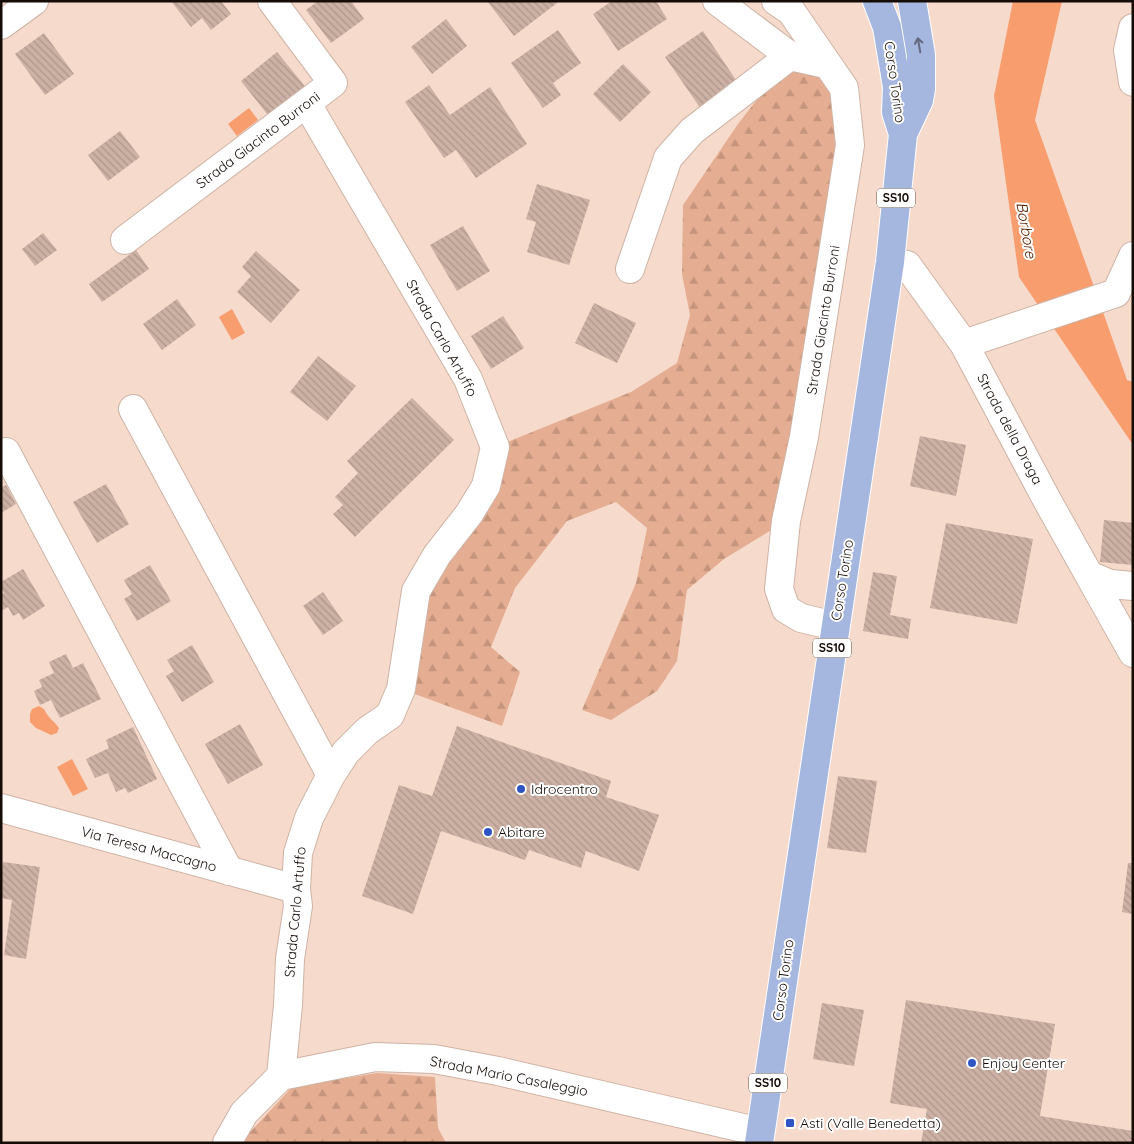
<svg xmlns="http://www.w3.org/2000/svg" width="1134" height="1144" viewBox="0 0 1134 1144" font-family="Quicksand,sans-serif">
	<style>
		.forest { fill: url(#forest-firs) }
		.water { fill: #f79d6e }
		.building { fill: url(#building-back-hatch) }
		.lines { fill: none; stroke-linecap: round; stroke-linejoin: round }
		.minor-casing { stroke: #ceb3a5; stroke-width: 30 }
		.major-casing { stroke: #fff; stroke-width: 30 }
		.minor { stroke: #fff; stroke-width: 28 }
		.major { stroke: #a5b6df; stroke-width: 28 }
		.oneway { stroke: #646a7e }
		.poi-dot { fill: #2f55c5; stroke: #fff; stroke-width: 2 }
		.labels { text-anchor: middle; stroke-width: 4; stroke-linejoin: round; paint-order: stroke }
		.shield { fill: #fff; stroke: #5b5551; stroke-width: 1 }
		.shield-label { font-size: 12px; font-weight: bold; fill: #150c07 }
		.street-label { font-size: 14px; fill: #150c07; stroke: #fff }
		.poi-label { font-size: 14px; fill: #150c07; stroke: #fff; text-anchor: start }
		.water-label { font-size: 15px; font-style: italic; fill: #592200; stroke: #fff }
	</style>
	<defs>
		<pattern id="forest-firs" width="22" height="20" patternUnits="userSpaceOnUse" patternTransform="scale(1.25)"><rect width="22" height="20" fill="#e5ad91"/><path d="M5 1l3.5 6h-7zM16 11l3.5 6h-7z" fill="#c4947c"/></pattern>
		<pattern id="building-back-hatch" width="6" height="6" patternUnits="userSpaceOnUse" patternTransform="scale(1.25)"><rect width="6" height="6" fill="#ccb1a4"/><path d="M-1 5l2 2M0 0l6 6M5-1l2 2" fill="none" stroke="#ae978c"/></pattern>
	</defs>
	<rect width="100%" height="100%" fill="#f6dacc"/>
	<path class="forest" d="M 826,64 L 844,88 L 786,521 L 724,559 L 687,590 L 677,661 L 657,691 L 611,720 L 582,710 L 636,583 L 647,528 L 616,502 L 567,521 L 515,588 L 491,647 L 520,672 L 502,726 L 401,689 L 416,591 L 495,447 L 631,392 L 677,363 L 690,315 L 682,274 L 683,205 L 738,124 L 780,70 Z
		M 377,1073 L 435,1077 L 438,1128 L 446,1143 L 240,1143 L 292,1087 Z"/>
	<path class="water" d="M 1013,1 L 1062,1 L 1035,120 L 1127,380 L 1133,382 L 1133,445 L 1019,277 L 994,96 Z
		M 249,108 L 258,120 L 237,136 L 228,124 Z
		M 232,309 L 245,333 L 232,340 L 219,317 Z
		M 39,706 L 44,709 C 48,718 54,721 59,728 L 57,733 L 51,735 L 36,728 L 30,722 L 30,714 L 32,709 Z
		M 72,759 L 88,789 L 73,796 L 57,767 Z"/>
	<path class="building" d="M 171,1 L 221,1 L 231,14 L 211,30 L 202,18 L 191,27 Z
		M 318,1 L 351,1 L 364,19 L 331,43 L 306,10 Z
		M 487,1 L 555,1 L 557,3 L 514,36 Z
		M 612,1 L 656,1 L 667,19 L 618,51 L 593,14 Z
		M 446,19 L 467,46 L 432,74 L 411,47 Z
		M 558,30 L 581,63 L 553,83 L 561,95 L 543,108 L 511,63 Z
		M 703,31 L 738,83 L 701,109 L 665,57 Z
		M 44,33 L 74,74 L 45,95 L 15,54 Z
		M 277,52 L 308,90 L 271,119 L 241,81 Z
		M 623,64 L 651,92 L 620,122 L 593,94 Z
		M 429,85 L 450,115 L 490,87 L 527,144 L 476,178 L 456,150 L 444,158 L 405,102 Z
		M 120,131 L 140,157 L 108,181 L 88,155 Z
		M 537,184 L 590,200 L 569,265 L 527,252 L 536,222 L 526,219 Z
		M 463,226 L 490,271 L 457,291 L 430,245 Z
		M 43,233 L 57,250 L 35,266 L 22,249 Z
		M 136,250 L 149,269 L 102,302 L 89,284 Z
		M 256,251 L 300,290 L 271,323 L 237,292 L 251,276 L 242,267 Z
		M 177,299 L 196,325 L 162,350 L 143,324 Z
		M 594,303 L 636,323 L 617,363 L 575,343 Z
		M 503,316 L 524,348 L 491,369 L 471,336 Z
		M 318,356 L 356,386 L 327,421 L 290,392 Z
		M 412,398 L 454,440 L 355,537 L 333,514 L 343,505 L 335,497 L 358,473 L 347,461 Z
		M 920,436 L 966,445 L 956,496 L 910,486 Z
		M 106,484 L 129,524 L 97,543 L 73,502 Z
		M 6,485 L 16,504 L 1,513 L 1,488 Z
		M 1104,520 L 1133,523 L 1133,565 L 1100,562 Z
		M 946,523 L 1033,539 L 1017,624 L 930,608 Z
		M 150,565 L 171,601 L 137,621 L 124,599 L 132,594 L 124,580 Z
		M 23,569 L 45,606 L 23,620 L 19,613 L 13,616 L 8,607 L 1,611 L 1,595 L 4,593 L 1,588 L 1,582 Z
		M 873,572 L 897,576 L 890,615 L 911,619 L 908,639 L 863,631 Z
		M 323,592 L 343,621 L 323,635 L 303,606 Z
		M 192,645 L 214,682 L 182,702 L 166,676 L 174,671 L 167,660 Z
		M 66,654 L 73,668 L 83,663 L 101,699 L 60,718 L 51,700 L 40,705 L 34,691 L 42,687 L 39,680 L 54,673 L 49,662 Z
		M 240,724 L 263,765 L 228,784 L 205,744 Z
		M 457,726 L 611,781 L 606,797 L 659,815 L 639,871 L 586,851 L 581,868 L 529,850 L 525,860 L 441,831 L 413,914 L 362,896 L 399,785 L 432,796 Z
		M 133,727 L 157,779 L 128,793 L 125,788 L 116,792 L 108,773 L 95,778 L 86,759 L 109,748 L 106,740 Z
		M 838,776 L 877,781 L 866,853 L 827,848 Z
		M 3,862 L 40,867 L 26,959 L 4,955 L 12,900 L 1,898 L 1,875 Z
		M 1128,863 L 1133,863 L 1133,914 L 1122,912 Z
		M 906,1000 L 1055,1024 L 1040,1116 L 1133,1131 L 1133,1143 L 921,1143 L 927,1109 L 890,1103 Z
		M 822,1003 L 864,1010 L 854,1066 L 813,1059 Z"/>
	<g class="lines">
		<g class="minor-casing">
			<path id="minor" d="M 717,1 L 790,56
				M 776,1 L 791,11 L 844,88 L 850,145 L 804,437 L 786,521 L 779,589 L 786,609 L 801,618 L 835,626
				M 1,25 L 34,1
				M 1133,28 L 1128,50 L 1133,82
				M 125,240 L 333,83 L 272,1
				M 890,262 L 907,265 L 964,344 L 1047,500 L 1089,575 L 1110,584 L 1133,586
				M 630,269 L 668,158 L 692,131 L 790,56 L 826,64
				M 964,344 L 1116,293 L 1133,256
				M 133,409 L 331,775
				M 6,452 L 229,871
				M 1089,575 L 1133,653
				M 1,808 L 296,889
				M 281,1076 L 288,1005 L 290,959 L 298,906 L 296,889 L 298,853 L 309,818 L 331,775 L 346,752 L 367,731 L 390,715 L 401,689 L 416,591 L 437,555 L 469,514 L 486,486 L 495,447 L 468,379 L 307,104
				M 227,1143 L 244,1113 L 281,1076 L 375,1057 L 434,1059 L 498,1071 L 760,1132"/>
		</g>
		<g class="major-casing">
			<path id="major" d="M 877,1 L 887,27 L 897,87 L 896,112 L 903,134
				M 759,1143 L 890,262 L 903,134 L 919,100 L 921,89 L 921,55 L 912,1"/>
		</g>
		<use href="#minor" class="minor"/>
		<use href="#major" class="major"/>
	</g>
	<defs><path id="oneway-shaft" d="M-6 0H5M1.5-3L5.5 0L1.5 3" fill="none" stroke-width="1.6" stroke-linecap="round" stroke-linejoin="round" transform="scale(1.25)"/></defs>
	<use class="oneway" href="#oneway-shaft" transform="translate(919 45) rotate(-100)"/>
	<g class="poi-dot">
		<circle cx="521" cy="789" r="5"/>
		<circle cx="488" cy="832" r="5"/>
		<circle cx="972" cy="1063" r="5"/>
		<rect x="785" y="1118" width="10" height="10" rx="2.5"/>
	</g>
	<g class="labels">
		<g class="shield">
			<rect x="877" y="188.5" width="38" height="19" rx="4"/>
			<rect x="813" y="638.5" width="38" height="19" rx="4"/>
			<rect x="749" y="1073.5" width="38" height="19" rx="4"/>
		</g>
		<g class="shield-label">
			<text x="896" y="202">SS10</text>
			<text x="832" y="652">SS10</text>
			<text x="768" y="1087">SS10</text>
		</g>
		<g class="street-label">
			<text transform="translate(895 82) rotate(82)" y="5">Corso Torino</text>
			<text transform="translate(258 140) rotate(-37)" y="5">Strada Giacinto Burroni</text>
			<text transform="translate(823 320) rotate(-81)" y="5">Strada Giacinto Burroni</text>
			<text transform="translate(442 338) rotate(61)" y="5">Strada Carlo Artuffo</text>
			<text transform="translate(1010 429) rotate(62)" y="5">Strada della Draga</text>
			<text transform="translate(842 580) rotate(-81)" y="5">Corso Torino</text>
			<text transform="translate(149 849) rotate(15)" y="5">Via Teresa Maccagno</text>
			<text transform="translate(295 912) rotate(-85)" y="5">Strada Carlo Artuffo</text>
			<text transform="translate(783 980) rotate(-82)" y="5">Corso Torino</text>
			<text transform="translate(509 1076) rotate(11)" y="5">Strada Mario Casaleggio</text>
		</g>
		<g class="poi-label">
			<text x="531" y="794">Idrocentro</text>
			<text x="498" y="837">Abitare</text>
			<text x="982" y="1068">Enjoy Center</text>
			<text x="800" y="1128">Asti (Valle Benedetta)</text>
		</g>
		<g class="water-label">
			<text transform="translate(1026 230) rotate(80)" y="5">Borbore</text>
		</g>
	</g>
	<rect width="1134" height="1144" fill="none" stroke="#150c07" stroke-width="5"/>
</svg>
